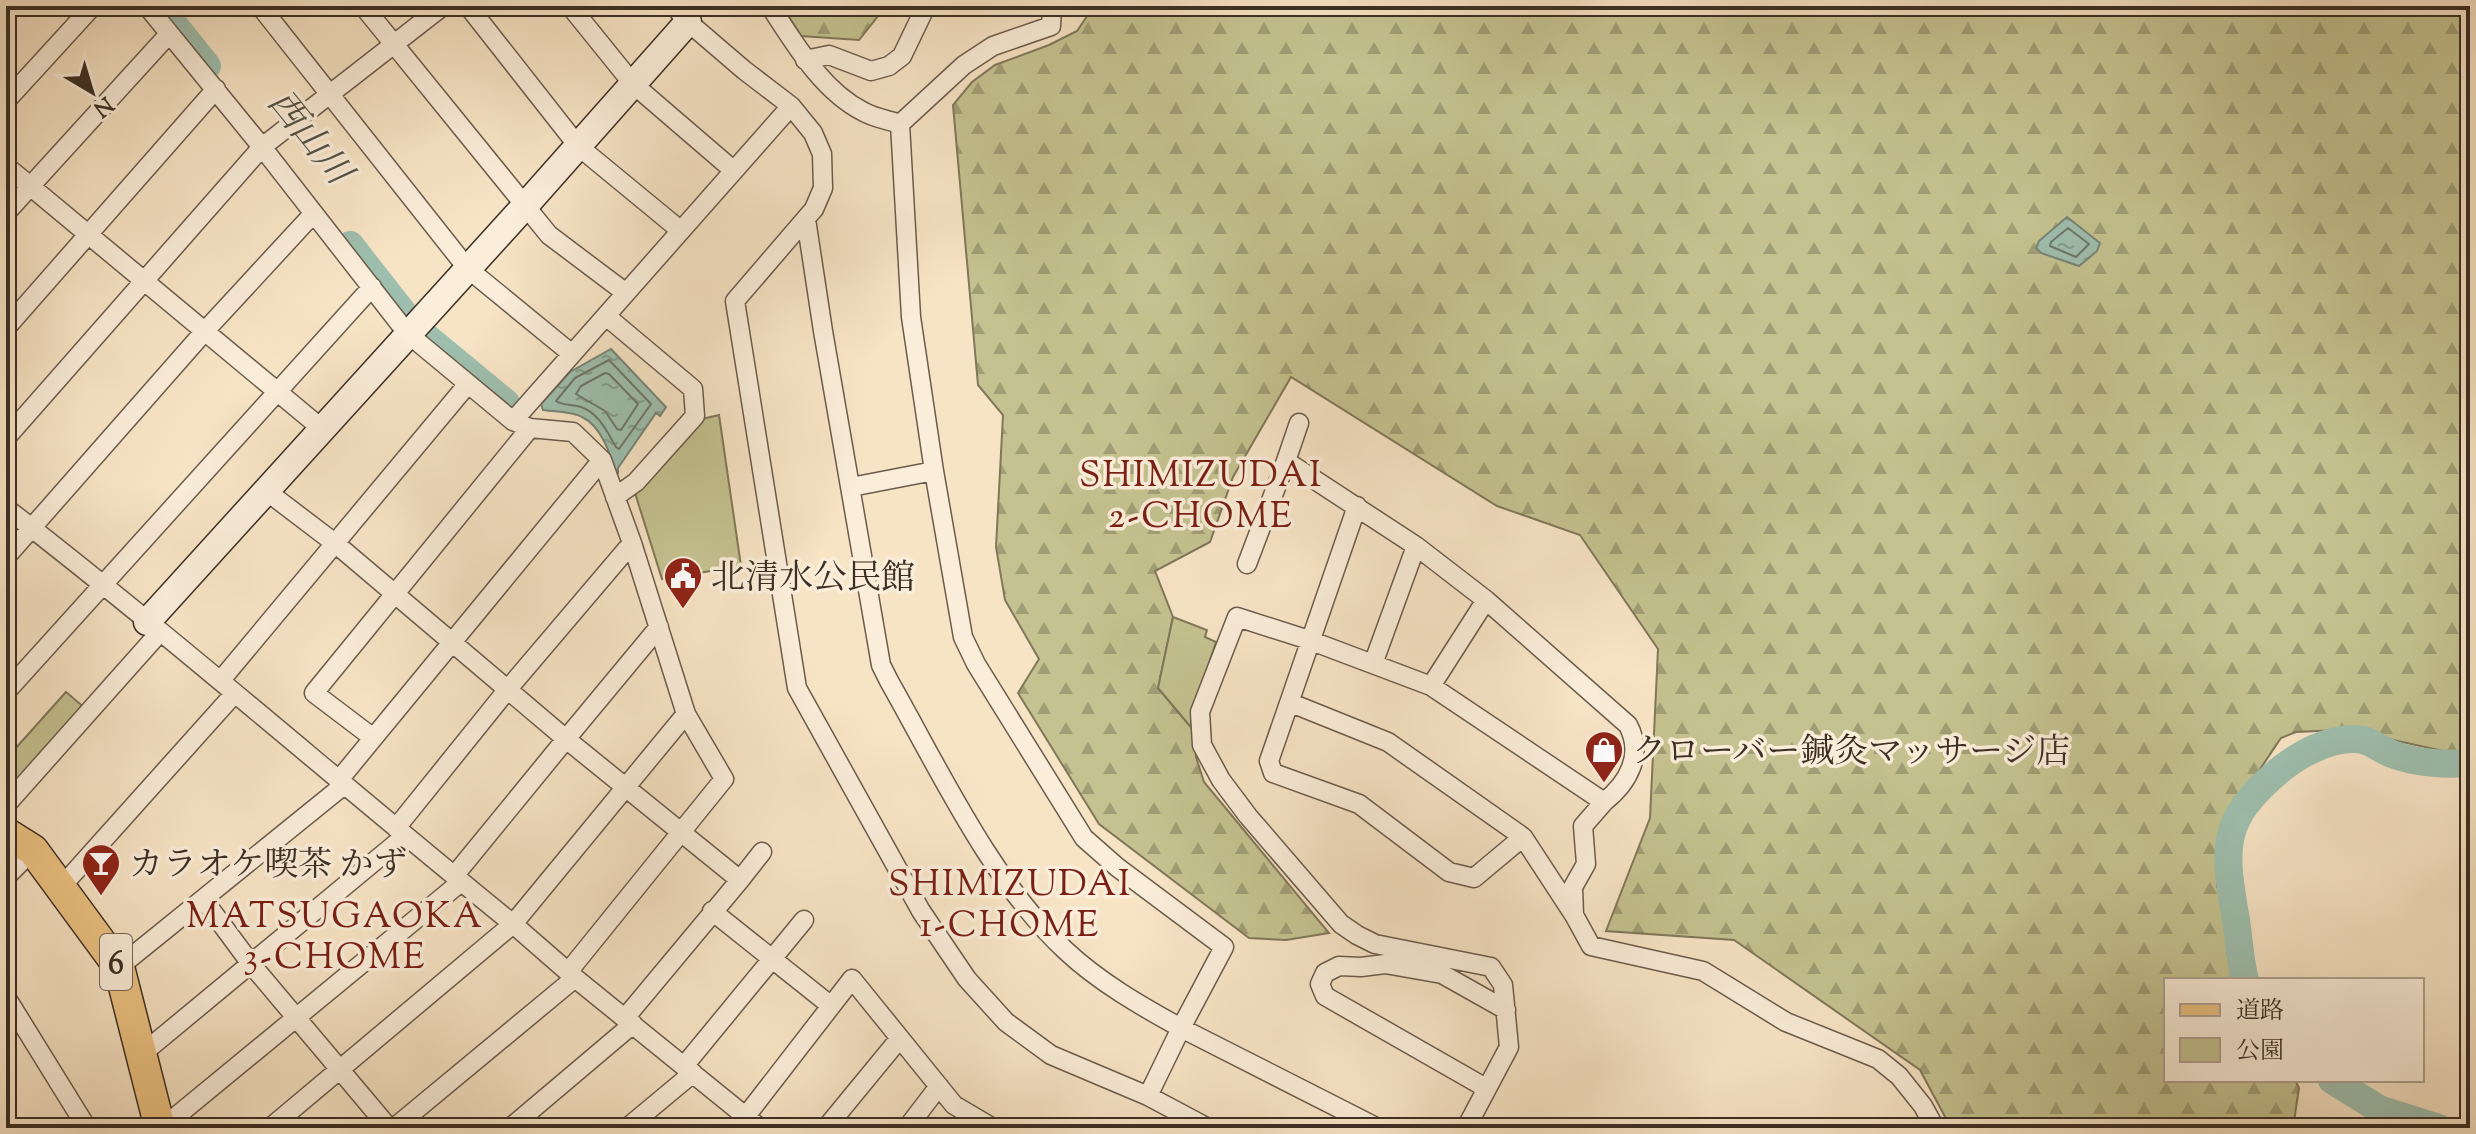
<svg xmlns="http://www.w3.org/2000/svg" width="2476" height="1134" viewBox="0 0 2476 1134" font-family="'Sorts Mill Goudy','Noto Serif JP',serif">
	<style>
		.forest { fill: url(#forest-firs); stroke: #80785a; stroke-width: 2 }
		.park { fill: #c4c290; stroke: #80785a; stroke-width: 2 }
		.water { fill: url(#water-ripples); stroke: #778577; stroke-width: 2 }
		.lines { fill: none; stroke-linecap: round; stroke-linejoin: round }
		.shore { stroke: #6d7769; stroke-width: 2 }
		.river { stroke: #9ebfae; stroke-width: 28 }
		.street-casing { stroke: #6b5c4c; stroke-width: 21 }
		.secondary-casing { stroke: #3c2f24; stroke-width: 29 }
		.primary-casing { stroke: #3c2f24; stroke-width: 33 }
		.street { stroke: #faedd9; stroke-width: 18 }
		.secondary { stroke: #faedd9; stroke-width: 26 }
		.primary { stroke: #ecc282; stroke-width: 30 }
		.labels { text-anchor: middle; stroke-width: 7; stroke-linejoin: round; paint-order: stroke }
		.shield { fill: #faedd9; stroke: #75685a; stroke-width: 2 }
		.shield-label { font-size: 32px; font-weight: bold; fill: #3c2f24 }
		.poi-label { font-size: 34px; fill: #3c2f24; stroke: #faedd9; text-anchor: start }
		.water-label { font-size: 36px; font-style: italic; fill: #545346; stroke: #faedd9 }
		.neighbourhood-label { font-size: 36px; letter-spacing: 2px; fill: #7a1f14; stroke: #faedd9 }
	</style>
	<defs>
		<pattern id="forest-firs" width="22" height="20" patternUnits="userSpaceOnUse" patternTransform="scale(2)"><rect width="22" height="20" fill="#c4c290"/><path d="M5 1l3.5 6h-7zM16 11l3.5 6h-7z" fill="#a09e75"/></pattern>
		<pattern id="water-ripples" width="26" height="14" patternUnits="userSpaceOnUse" patternTransform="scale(2)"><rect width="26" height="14" fill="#9ebfae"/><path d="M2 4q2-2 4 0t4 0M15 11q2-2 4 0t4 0" fill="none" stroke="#829c8d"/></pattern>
	</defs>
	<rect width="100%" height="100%" fill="#f7e4c5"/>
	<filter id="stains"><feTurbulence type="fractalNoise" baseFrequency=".0025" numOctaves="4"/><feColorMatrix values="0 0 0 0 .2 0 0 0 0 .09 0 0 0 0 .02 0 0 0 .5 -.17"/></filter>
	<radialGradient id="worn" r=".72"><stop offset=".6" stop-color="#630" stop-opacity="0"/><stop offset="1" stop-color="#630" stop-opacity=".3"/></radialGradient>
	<path class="forest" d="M 782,6 L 886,6 L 859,40 L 801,36 Z
		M 1094,6 L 2470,6 L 2470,751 L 2457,754 L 2393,740 L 2362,729 L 2296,732 L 2281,738 L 2240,799 L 2221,834 L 2217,885 L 2237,980 L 2166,980 L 2166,1080 L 2295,1080 L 2299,1088 L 2293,1128 L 1951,1128 L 1920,1070 L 1734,940 L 1606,931 L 1650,818 L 1658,649 L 1580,535 L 1497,506 L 1291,377 L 1233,477 L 1210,542 L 1155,571 L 1173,617 L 1158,688 L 1195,732 L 1196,757 L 1204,782 L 1329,933 L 1286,940 L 1249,938 L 1099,824 L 1018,693 L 1039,659 L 1005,600 L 996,547 L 1003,415 L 978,385 L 953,105 L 972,82 L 995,65 L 1049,45 L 1077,31 Z"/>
	<path class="park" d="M 719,415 L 741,566 L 662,579 L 635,493 L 702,419 Z
		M 1173,617 L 1207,630 L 1205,637 L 1216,642 L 1192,715 L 1195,732 L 1158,688 Z
		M 66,692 L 86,709 L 6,797 L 6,759 Z"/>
	<path class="water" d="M 2067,217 L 2100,243 L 2097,251 L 2079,266 L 2041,253 L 2036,248 L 2039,241 Z
		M 611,349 L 666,407 L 660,416 L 656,413 L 618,468 L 618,473 L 615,473 C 611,454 601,426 582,417 C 572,411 555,412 543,410 L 541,404 L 570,372 Z"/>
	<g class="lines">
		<path class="shore" d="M 2068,228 L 2089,244 L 2076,257 L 2050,246 L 2051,242 Z
			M 609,360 L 651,404 L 619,449 L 616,447 C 607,432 599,413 581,407 C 572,404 563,406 556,401 L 575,378 Z
			M 605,373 L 609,374 L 638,404 L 621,430 L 617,429 L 605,411 L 576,394 L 581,386 Z"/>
		<path class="river" d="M 159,6 L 207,66
			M 350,245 L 404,314
			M 425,336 L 506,403
			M 2245,980 C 2240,961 2239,940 2236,920 C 2223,846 2220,820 2281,769 C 2300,754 2328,739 2353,739 C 2369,738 2378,749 2392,754 C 2415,763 2446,765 2470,763
			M 2332,1080 L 2379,1109 L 2439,1128"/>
		<g class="street-casing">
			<path id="street" d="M 147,6 L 262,147 L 407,333 L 513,421 L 530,428 L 573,432 L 602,460 L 632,543 L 686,714 L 724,779 L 568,972
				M 260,6 L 467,268 L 572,354
				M 363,6 L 549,235 L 626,293
				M 468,6 L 578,146 L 680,230
				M 570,6 L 633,84 L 733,170
				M 674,6 L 688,22 L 744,70 L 791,106 L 813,133 L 822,154 L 823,188 L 814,209 L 735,301 L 797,688 L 921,911 L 967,979 L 1006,1022 L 1051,1055 L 1148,1096 L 1208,1128
				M 770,6 C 795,44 822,91 864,112 C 875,118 888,120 900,124 L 964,65 L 993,46 L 1051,26 L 1052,6
				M 805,60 L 829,55 L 871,71 L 889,66 L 902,56 L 926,6
				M 6,101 L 93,6
				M 6,166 L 321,428
				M 6,213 L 169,34
				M 806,219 L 823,331 L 881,665 L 889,681 C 939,769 991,881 1065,950 C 1099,982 1141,1006 1181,1028 L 1224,947 L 1117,867 L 1084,838 L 976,664 L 963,637 L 934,471 L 911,317 L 900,124
				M 606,316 L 693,389 L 695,416 L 636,482 L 615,497
				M 6,328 L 216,89
				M 513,421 L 791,106
				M 1299,423 L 1286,461 L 1416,546 L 1486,600 L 1628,725 C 1644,755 1628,783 1604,802
				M 6,438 L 262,147 L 443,6
				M 851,487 L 934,471
				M 265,490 L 336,544 L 566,739 L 454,876
				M 1357,506 L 1269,761 L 1273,773 L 1359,804 L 1449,872 L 1474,878 L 1523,837 L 1574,915 L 1591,946 L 1703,971 L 1786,1022 L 1878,1059 L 1899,1076 L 1923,1106 L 1935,1128
				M 6,508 C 179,642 343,786 513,924 L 270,1128
				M 6,557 L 204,332 L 313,214
				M 1247,564 L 1286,461
				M 659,627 L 566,739 L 740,880 L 762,852
				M 1373,664 L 1416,546
				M 221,680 L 467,385
				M 1431,686 L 1486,600
				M 6,692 L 372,287
				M 1291,703 L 1388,742 L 1523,837
				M 686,714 L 513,924 L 575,978 L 760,1128
				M 372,737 L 314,693 L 530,428
				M 338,781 L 602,460
				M 6,805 L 160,632
				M 396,828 L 508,689 L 632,543
				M 6,877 L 33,850
				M 62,886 L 235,693
				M 203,899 L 251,964 L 389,1128
				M 712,911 L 830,1005
				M 119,967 L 344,785
				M 6,997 L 87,1128
				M 625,1018 L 740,880
				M 143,1053 L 405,836
				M 684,1066 L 804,920
				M 1486,1088 L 1325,996 L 1320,984 L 1325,973 L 1339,966 L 1361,967 L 1385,964 L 1442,974 L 1506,1010
				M 1148,1096 L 1181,1028 L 1378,1128
				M 162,1128 L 461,882
				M 394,1128 L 575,978
				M 510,1128 L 633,1024
				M 627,1128 L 693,1073
				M 731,1128 L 746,1116 L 852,979 L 954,1105 L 993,1128
				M 826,1128 L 900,1038
				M 907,1128 L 939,1086
				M 1466,1128 L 1509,1047 L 1503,985 L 1491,967 L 1375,944 L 1357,935 L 1341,924 L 1248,816 L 1221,780 L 1202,745 L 1200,712 L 1237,617 L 1309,640 L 1431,686 L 1604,802 L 1583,826 L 1586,864 L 1573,887 L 1574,915"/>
		</g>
		<g class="secondary-casing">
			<path id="secondary" d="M 147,622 L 524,207 L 688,22"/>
		</g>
		<g class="primary-casing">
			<path id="primary" d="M 6,833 L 33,850 L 119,967 L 160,1128"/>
		</g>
		<use href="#street" class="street"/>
		<use href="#secondary" class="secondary"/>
		<use href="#primary" class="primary"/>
	</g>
	<defs>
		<g id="civic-pin" transform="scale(2)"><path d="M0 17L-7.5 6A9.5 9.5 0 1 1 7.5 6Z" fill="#8f2418" stroke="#faedd9"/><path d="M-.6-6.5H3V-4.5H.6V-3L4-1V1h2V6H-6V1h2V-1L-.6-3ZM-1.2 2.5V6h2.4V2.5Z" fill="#fff"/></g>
		<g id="shop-pin" transform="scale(2)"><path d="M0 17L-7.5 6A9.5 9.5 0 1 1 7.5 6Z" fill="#8f2418" stroke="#faedd9"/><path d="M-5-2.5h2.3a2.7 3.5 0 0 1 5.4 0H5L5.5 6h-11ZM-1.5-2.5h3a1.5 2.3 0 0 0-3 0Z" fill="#fff"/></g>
		<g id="bar-pin" transform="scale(2)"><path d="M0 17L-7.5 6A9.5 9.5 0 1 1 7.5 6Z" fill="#8f2418" stroke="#faedd9"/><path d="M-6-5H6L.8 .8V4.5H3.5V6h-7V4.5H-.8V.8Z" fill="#fff"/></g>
	</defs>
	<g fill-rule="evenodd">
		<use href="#civic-pin" x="683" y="576"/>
		<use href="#shop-pin" x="1604" y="750"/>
		<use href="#bar-pin" x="101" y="863"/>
	</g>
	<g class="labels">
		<rect class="shield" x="100" y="934" width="32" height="56" rx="6"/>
		<g class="shield-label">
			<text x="116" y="973">6</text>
		</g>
		<g class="poi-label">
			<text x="711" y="588">北清水公民館</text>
			<text x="1632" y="762">クローバー鍼灸マッサージ店</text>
			<text x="129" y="875">カラオケ喫茶 かず</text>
		</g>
		<g class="water-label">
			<text transform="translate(311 136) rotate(51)" y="13">西山川</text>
		</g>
		<g class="neighbourhood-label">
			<text x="1201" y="486">SHIMIZUDAI<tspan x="1201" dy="41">2-CHOME</tspan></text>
			<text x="1010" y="895">SHIMIZUDAI<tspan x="1010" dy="41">1-CHOME</tspan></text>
			<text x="335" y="927">MATSUGAOKA<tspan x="335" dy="41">3-CHOME</tspan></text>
		</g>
	</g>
	<rect width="2476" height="1134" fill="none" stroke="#f7e4c5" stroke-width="32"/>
	<rect x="8" y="8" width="2460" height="1118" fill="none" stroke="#3c2f24" stroke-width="4"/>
	<rect x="16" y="16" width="2444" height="1102" fill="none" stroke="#3c2f24" stroke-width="2"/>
	<rect x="2164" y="978" width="260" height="104" fill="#faedd9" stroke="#aea191" stroke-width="2"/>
	<rect x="2180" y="1004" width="40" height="12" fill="#ecc282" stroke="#aea191" stroke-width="2"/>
	<text x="2236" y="1018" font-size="24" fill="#3c2f24">道路</text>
	<rect x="2180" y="1038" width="40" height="24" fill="#c4c290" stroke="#aea191" stroke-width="2"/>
	<text x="2236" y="1058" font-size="24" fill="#3c2f24">公園</text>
	<g transform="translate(92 92) rotate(142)" stroke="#faedd9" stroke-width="6" paint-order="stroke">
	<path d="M0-6L14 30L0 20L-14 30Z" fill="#3c2f24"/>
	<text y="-12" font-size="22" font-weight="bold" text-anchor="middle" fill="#3c2f24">N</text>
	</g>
	<rect width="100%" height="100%" filter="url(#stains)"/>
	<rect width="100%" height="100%" fill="url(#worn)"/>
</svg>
